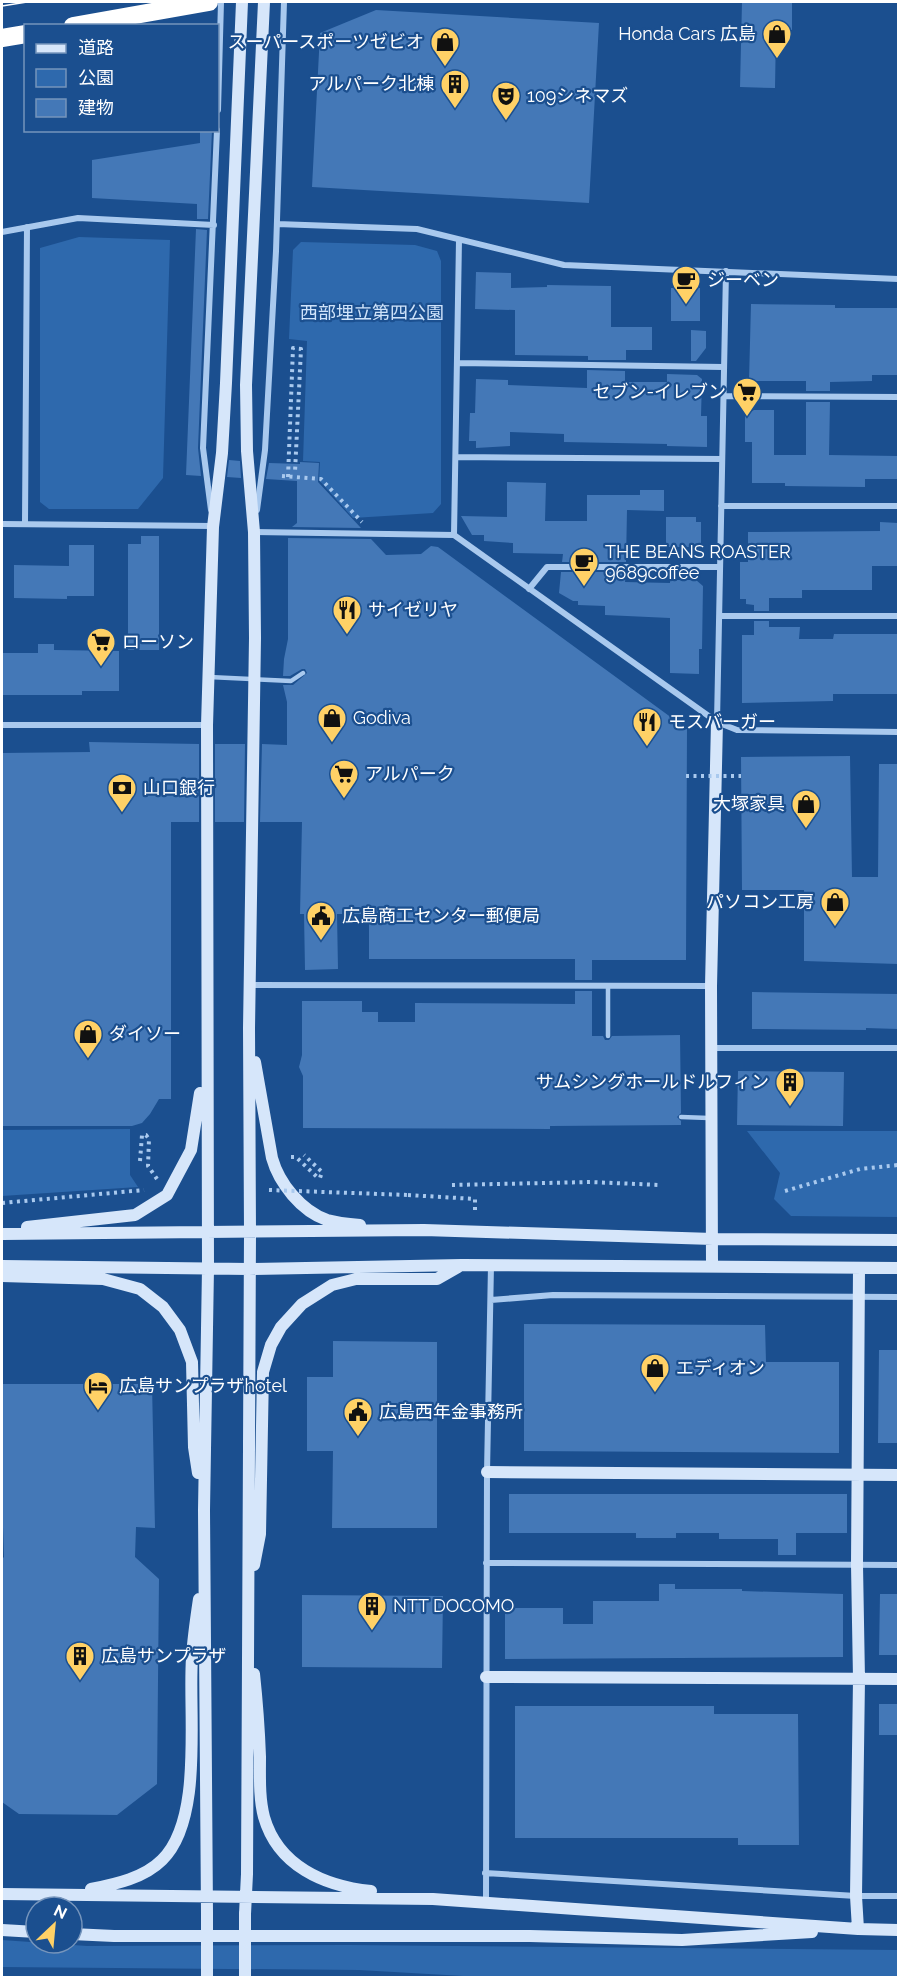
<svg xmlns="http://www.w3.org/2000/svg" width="900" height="1979" viewBox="0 0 900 1979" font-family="Raleway,'Noto Sans JP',sans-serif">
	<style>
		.green { fill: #2e69ad }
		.building { fill: #4478b7 }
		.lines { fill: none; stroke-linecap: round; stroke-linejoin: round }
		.path { stroke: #a9c9ee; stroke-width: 4; stroke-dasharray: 3 4.5; stroke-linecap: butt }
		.lane { stroke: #a9c9ee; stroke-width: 4.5 }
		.street { stroke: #a9c9ee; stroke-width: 6 }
		.secondary { stroke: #d6e6fa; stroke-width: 12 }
		.highway { stroke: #fff; stroke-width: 18 }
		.tram { stroke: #fff; stroke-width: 1.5 }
		.path-bridge { stroke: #a9c9ee; stroke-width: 4; stroke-dasharray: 3 4.5; stroke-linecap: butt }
		.secondary-bridge { stroke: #d6e6fa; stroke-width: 12 }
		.labels { text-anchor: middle; stroke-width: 4.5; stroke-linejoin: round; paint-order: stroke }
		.poi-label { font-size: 18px; fill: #fff; stroke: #1b4f8f; text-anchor: start }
		.park-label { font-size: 18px; fill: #cfe3fa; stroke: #1b4f8f }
	</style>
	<rect width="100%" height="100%" fill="#1b4f8f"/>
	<path class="green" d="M 79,237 L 170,240 L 163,478 L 138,509 L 49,509 L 40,502 L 40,248 Z
		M 301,242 L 415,245 L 437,251 L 441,261 L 441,504 L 433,513 L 353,518 L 319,480 L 320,462 L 303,461 L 307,341 L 289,339 L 293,250 Z
		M 130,1129 L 130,1175 L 138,1187 L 2,1196 L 2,1130 Z
		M 747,1131 L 898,1131 L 898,1217 L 791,1216 L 774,1199 L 780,1173 Z
		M 2,1940 L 87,1946 L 348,1945 L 898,1950 L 898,1977 L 498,1978 L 359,1970 L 2,1967 Z"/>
	<path class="building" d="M 742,2 L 792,2 L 792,30 L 776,30 L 775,88 L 740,87 Z
		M 376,10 L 599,23 L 589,203 L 312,187 L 320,33 Z
		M 200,130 L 212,130 L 208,219 L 197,219 L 197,204 L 92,198 L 92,160 L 200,143 Z
		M 196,229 L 207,230 L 198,448 L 201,476 L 186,475 Z
		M 476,272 L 511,273 L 511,288 L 547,287 L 547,285 L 611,286 L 611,327 L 652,327 L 652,350 L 626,350 L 626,360 L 588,360 L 588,356 L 515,355 L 515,310 L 475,309 Z
		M 671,288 L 700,288 L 700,321 L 671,321 Z
		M 751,304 L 835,305 L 835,308 L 898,308 L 898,375 L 872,375 L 872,381 L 830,382 L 830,391 L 806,391 L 806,381 L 749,381 Z
		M 691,330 L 706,331 L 706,348 L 696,361 L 691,361 Z
		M 587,370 L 625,371 L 625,382 L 667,382 L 667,374 L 697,375 L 702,379 L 701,416 L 707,416 L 707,447 L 667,446 L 667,444 L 564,442 L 564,434 L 510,432 L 510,446 L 476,448 L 476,441 L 469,441 L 470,413 L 475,413 L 476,379 L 508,380 L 508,385 L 587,388 Z
		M 806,402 L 830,402 L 829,455 L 898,456 L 898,479 L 865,479 L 865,487 L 785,486 L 785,483 L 752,483 L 752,442 L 745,442 L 745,415 L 754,410 L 774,410 L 774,455 L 806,455 Z
		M 229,460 L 240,461 L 241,478 L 227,477 Z
		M 300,462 L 319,463 L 318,482 L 361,528 L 292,527 L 297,523 L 297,481 L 266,479 L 269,463 L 300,464 Z
		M 507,482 L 546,483 L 545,521 L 587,521 L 587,495 L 640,495 L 640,490 L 664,490 L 664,511 L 627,510 L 626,562 L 562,562 L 563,554 L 513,553 L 513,543 L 484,541 L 484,535 L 472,535 L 461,516 L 507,517 Z
		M 666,517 L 696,517 L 696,522 L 701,522 L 701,547 L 666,547 Z
		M 880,522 L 898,523 L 898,566 L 872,566 L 872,590 L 802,590 L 802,598 L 769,598 L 769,611 L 754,611 L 754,605 L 746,604 L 746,599 L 740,599 L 740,562 L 748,562 L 748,532 L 880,531 Z
		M 141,536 L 159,536 L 159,650 L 128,650 L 128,544 L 141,544 Z
		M 288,538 L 371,539 L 386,555 L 421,554 L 431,546 L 438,547 L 687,729 L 686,960 L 592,960 L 592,980 L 575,980 L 575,959 L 369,959 L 369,914 L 337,914 L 338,969 L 305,970 L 304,914 L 300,914 L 302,822 L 260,822 L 262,744 L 287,745 L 287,702 L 283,685 L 293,685 L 307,673 L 305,669 L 302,669 L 290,676 L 283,676 L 284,659 L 288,639 Z
		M 69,545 L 94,545 L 94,596 L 67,596 L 67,599 L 14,598 L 14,565 L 69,566 Z
		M 561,572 L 626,572 L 625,582 L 670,583 L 670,580 L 696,580 L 703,586 L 702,649 L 699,649 L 699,674 L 670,673 L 670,618 L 605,615 L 605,606 L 578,605 L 578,601 L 573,601 L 559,593 Z
		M 754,621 L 769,621 L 769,627 L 800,627 L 799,639 L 833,639 L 834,634 L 898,634 L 898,694 L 833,694 L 833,701 L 742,703 L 742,635 L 754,635 Z
		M 38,644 L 54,644 L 54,650 L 119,651 L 119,691 L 82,691 L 82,695 L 2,695 L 2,653 L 38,653 Z
		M 89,742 L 199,744 L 199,822 L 171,822 L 171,1099 L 159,1099 L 150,1114 L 142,1123 L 132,1126 L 2,1126 L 2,753 L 90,752 Z
		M 215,744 L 245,744 L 244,822 L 215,822 Z
		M 850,756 L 852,877 L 878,877 L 879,764 L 898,764 L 898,964 L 804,961 L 804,890 L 742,890 L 741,757 Z
		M 575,991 L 592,991 L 592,1036 L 603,1036 L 605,1040 L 609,1040 L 612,1036 L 680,1035 L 681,1113 L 677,1117 L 681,1121 L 681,1125 L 550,1126 L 550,1129 L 303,1128 L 303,1076 L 299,1067 L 302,1055 L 302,1001 L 362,1001 L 362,1012 L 378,1012 L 378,1022 L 415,1022 L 415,1003 L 575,1004 Z
		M 752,992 L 898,994 L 898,1029 L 866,1028 L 866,1030 L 752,1029 Z
		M 738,1071 L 844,1072 L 843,1126 L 737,1125 Z
		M 524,1324 L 765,1325 L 766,1362 L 839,1362 L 839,1453 L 524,1451 Z
		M 333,1341 L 437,1342 L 437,1528 L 332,1528 L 333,1451 L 307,1451 L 307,1377 L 333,1377 Z
		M 879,1350 L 898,1350 L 898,1443 L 878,1443 Z
		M 2,1384 L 152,1384 L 155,1528 L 136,1527 L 135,1557 L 159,1579 L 157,1784 L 117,1815 L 19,1814 L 2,1802 L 2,1559 L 4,1557 L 3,1527 L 2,1527 Z
		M 509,1494 L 847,1494 L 847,1533 L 796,1533 L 796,1555 L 778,1555 L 778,1539 L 719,1539 L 719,1533 L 676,1533 L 676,1538 L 636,1538 L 636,1533 L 509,1533 Z
		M 659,1584 L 675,1584 L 675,1589 L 742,1589 L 742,1591 L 843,1594 L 843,1657 L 505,1659 L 505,1608 L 563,1608 L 563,1624 L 593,1624 L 593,1601 L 659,1601 Z
		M 880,1594 L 898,1594 L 898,1655 L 879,1655 Z
		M 302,1595 L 443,1596 L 442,1668 L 302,1667 Z
		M 879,1704 L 898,1704 L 898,1735 L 879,1735 Z
		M 515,1706 L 714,1706 L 714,1714 L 798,1714 L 799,1845 L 738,1845 L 738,1838 L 515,1838 Z"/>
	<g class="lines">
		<path class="path" d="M 282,476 L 321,479 L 362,522
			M 288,477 L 293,348 L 301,349 L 295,472
			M 291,1157 L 296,1157 L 317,1177 L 320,1178 L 322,1172 L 304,1155
			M 140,1161 L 142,1135 L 146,1135 L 149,1139 L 148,1166 L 157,1179
			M 452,1185 L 590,1182 L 660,1185
			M 785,1191 L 860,1169 L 898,1165
			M 408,1195 L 475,1199 L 475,1211
			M 2,1203 L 144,1190"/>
		<path class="lane" d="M 209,677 L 291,681 L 303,673
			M 608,1036 L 608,986
			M 681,1117 L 709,1118"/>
		<path class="street" d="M 218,110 L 221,2
			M 277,224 L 417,229 L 564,265 L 898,279
			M 2,232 L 78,218 L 214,225
			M 458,363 L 723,367
			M 725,396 L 898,397
			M 456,457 L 722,459
			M 721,506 L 898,506
			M 211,510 L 203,448 L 217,130
			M 257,510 L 265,450 L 276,251 L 284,2
			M 25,523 L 27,227
			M 2,524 L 213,526
			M 254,532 L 454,535 L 717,722 L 737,730 L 898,732
			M 454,535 L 459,240
			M 529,589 L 547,567 L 719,567
			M 720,616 L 898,616
			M 717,722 L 726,271
			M 2,725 L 207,725
			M 250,985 L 711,986
			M 711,1048 L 898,1048
			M 491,1300 L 553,1295 L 898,1297
			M 486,1563 L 898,1565
			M 485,1873 L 856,1896 L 898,1896
			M 486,1902 L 487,1472 L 491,1265"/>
		<path class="secondary" d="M 255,1062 L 272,1158 C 279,1183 301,1211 327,1220 C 338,1223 349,1224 360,1225
			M 27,1227 L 135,1215 L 167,1195 L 191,1150 L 200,1093
			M 2,1234 L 424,1230 L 713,1239 L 898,1240
			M 2,1266 L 249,1269 L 462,1265 L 898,1268
			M 712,1266 L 711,986 L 717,722
			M 2,1276 L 103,1279 L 140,1289 L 163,1307 L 180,1330 L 192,1362 L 194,1447 L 198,1473
			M 487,1472 L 898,1475
			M 254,1565 L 260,1534 L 263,1372 L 271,1345 L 281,1327 L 302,1304 L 332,1285 L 356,1279 L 437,1279 L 458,1267
			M 254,1674 C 257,1702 259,1729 260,1757 C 260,1777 259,1798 264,1817 C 278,1866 324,1886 371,1891
			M 486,1677 L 898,1679
			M 91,1889 C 116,1884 144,1878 162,1860 C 204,1819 188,1712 192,1658 C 193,1639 196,1619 199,1599
			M 2,1894 L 433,1899 L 858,1929 L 898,1930
			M 207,1913 L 204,1510 L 208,1268 L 207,725 L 213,527 L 222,453 L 226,383 L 242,2
			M 245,1914 L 247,1874 L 250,1233 L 249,1028 L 255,638 L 254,532 L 247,451 L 246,385 L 264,2
			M 858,1929 L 856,1896 L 859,1679 L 857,1565 L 859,1268
			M 2,1930 L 36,1932
			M 72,1934 L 114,1936 L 530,1936 L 682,1940 L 812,1932"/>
		<path class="highway" d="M 73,26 L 209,2
			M 2,38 L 26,34"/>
		<path class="tram" d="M 2,6 L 27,2"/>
		<path class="path-bridge" d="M 686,776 L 741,776
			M 269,1190 L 408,1195"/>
		<path class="secondary-bridge" d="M 207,1978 L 207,1913
			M 245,1978 L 245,1914"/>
	</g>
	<defs>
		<g id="shop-pin" transform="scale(1.5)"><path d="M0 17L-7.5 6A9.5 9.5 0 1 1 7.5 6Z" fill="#ffd166" stroke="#1b4f8f"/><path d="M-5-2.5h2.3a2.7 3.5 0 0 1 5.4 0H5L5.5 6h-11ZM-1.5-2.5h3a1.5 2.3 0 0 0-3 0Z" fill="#111"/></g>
		<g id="building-pin" transform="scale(1.5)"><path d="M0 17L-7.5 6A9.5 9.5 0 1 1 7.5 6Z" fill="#ffd166" stroke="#1b4f8f"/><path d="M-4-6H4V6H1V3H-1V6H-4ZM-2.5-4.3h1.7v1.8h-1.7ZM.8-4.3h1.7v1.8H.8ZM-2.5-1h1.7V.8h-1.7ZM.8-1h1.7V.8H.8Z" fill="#111"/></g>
		<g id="theatre-pin" transform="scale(1.5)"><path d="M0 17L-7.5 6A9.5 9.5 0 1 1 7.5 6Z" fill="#ffd166" stroke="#1b4f8f"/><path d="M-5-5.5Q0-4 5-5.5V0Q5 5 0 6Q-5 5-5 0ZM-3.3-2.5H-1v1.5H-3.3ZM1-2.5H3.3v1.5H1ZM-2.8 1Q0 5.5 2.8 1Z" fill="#111"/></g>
		<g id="cafe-pin" transform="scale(1.5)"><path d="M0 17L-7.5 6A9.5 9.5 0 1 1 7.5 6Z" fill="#ffd166" stroke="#1b4f8f"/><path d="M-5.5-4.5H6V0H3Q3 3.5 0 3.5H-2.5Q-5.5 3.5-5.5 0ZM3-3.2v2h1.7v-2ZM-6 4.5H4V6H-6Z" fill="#111"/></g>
		<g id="supermarket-pin" transform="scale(1.5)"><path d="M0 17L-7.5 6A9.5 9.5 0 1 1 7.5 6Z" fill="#ffd166" stroke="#1b4f8f"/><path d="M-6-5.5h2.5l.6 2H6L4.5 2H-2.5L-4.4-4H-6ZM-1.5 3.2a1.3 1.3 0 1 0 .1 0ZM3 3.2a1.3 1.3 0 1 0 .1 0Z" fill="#111"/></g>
		<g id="restaurant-pin" transform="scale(1.5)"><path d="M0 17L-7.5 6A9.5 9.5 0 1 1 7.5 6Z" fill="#ffd166" stroke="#1b4f8f"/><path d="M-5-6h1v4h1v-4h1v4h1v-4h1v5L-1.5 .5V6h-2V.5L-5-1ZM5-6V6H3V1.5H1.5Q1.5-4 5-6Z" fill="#111"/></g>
		<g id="bank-pin" transform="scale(1.5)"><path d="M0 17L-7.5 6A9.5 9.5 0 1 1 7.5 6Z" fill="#ffd166" stroke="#1b4f8f"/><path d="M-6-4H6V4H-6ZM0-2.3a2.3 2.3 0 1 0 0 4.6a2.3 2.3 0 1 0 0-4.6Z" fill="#111"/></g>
		<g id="civic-pin" transform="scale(1.5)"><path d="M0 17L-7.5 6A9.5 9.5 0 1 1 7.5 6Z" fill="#ffd166" stroke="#1b4f8f"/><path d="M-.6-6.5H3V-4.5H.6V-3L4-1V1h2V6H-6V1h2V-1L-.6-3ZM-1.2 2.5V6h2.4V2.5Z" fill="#111"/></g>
		<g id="hotel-pin" transform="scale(1.5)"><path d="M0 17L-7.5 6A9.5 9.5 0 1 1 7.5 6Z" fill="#ffd166" stroke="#1b4f8f"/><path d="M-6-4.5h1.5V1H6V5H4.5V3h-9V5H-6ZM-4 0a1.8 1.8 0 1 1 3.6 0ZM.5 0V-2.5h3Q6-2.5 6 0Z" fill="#111"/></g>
	</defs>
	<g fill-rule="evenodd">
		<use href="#shop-pin" x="777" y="34"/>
		<use href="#shop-pin" x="445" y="42"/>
		<use href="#building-pin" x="455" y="84"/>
		<use href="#theatre-pin" x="506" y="96"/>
		<use href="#cafe-pin" x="686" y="280"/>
		<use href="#supermarket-pin" x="747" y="392"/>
		<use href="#cafe-pin" x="584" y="562"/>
		<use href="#restaurant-pin" x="347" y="610"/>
		<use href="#supermarket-pin" x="101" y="642"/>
		<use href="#shop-pin" x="332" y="718"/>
		<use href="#restaurant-pin" x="647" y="722"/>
		<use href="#supermarket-pin" x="344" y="774"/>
		<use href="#bank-pin" x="122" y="788"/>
		<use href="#shop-pin" x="806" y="804"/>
		<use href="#shop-pin" x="835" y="902"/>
		<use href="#civic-pin" x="321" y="916"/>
		<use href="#shop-pin" x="88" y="1034"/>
		<use href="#building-pin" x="790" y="1082"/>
		<use href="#shop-pin" x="655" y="1368"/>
		<use href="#hotel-pin" x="98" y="1386"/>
		<use href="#civic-pin" x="358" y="1412"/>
		<use href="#building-pin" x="372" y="1606"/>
		<use href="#building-pin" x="80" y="1656"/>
	</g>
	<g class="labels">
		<g class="poi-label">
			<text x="756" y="40" text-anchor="end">Honda Cars 広島</text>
			<text x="424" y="48" text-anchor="end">スーパースポーツゼビオ</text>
			<text x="434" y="90" text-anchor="end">アルパーク北棟</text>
			<text x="527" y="102">109シネマズ</text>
			<text x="707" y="286">ジーベン</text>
			<text x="726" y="398" text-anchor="end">セブン-イレブン</text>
			<text x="605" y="558">THE BEANS ROASTER<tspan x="605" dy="21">9689coffee</tspan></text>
			<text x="368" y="616">サイゼリヤ</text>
			<text x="122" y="648">ローソン</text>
			<text x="353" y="724">Godiva</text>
			<text x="668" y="728">モスバーガー</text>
			<text x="365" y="780">アルパーク</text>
			<text x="143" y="794">山口銀行</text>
			<text x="785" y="810" text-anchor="end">大塚家具</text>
			<text x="814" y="908" text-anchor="end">パソコン工房</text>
			<text x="342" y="922">広島商工センター郵便局</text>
			<text x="109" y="1040">ダイソー</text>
			<text x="769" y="1088" text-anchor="end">サムシングホールドルフィン</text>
			<text x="676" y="1374">エディオン</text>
			<text x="119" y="1392">広島サンプラザhotel</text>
			<text x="379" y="1418">広島西年金事務所</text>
			<text x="393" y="1612">NTT DOCOMO</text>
			<text x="101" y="1662">広島サンプラザ</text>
		</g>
		<g class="park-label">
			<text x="372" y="319">西部埋立第四公園</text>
		</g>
	</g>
	<rect width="900" height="1979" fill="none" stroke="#ffffff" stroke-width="6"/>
	<rect x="24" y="24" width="195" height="108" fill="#1b4f8f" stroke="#7695bc" stroke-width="1.5"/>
	<rect x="36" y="44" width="30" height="9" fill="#d6e6fa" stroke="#7695bc" stroke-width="1.5"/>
	<text x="78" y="54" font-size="18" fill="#ffffff">道路</text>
	<rect x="36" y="69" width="30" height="18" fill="#2e69ad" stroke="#7695bc" stroke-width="1.5"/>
	<text x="78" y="84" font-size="18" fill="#ffffff">公園</text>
	<rect x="36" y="99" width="30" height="18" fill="#4478b7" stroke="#7695bc" stroke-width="1.5"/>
	<text x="78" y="114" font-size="18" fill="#ffffff">建物</text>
	<g transform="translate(54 1925) rotate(26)"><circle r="28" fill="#1b4f8f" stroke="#7695bc" stroke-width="1.5"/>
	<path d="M0-4.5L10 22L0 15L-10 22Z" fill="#ffd166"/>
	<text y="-9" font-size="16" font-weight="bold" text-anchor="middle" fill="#ffffff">N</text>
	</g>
</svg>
